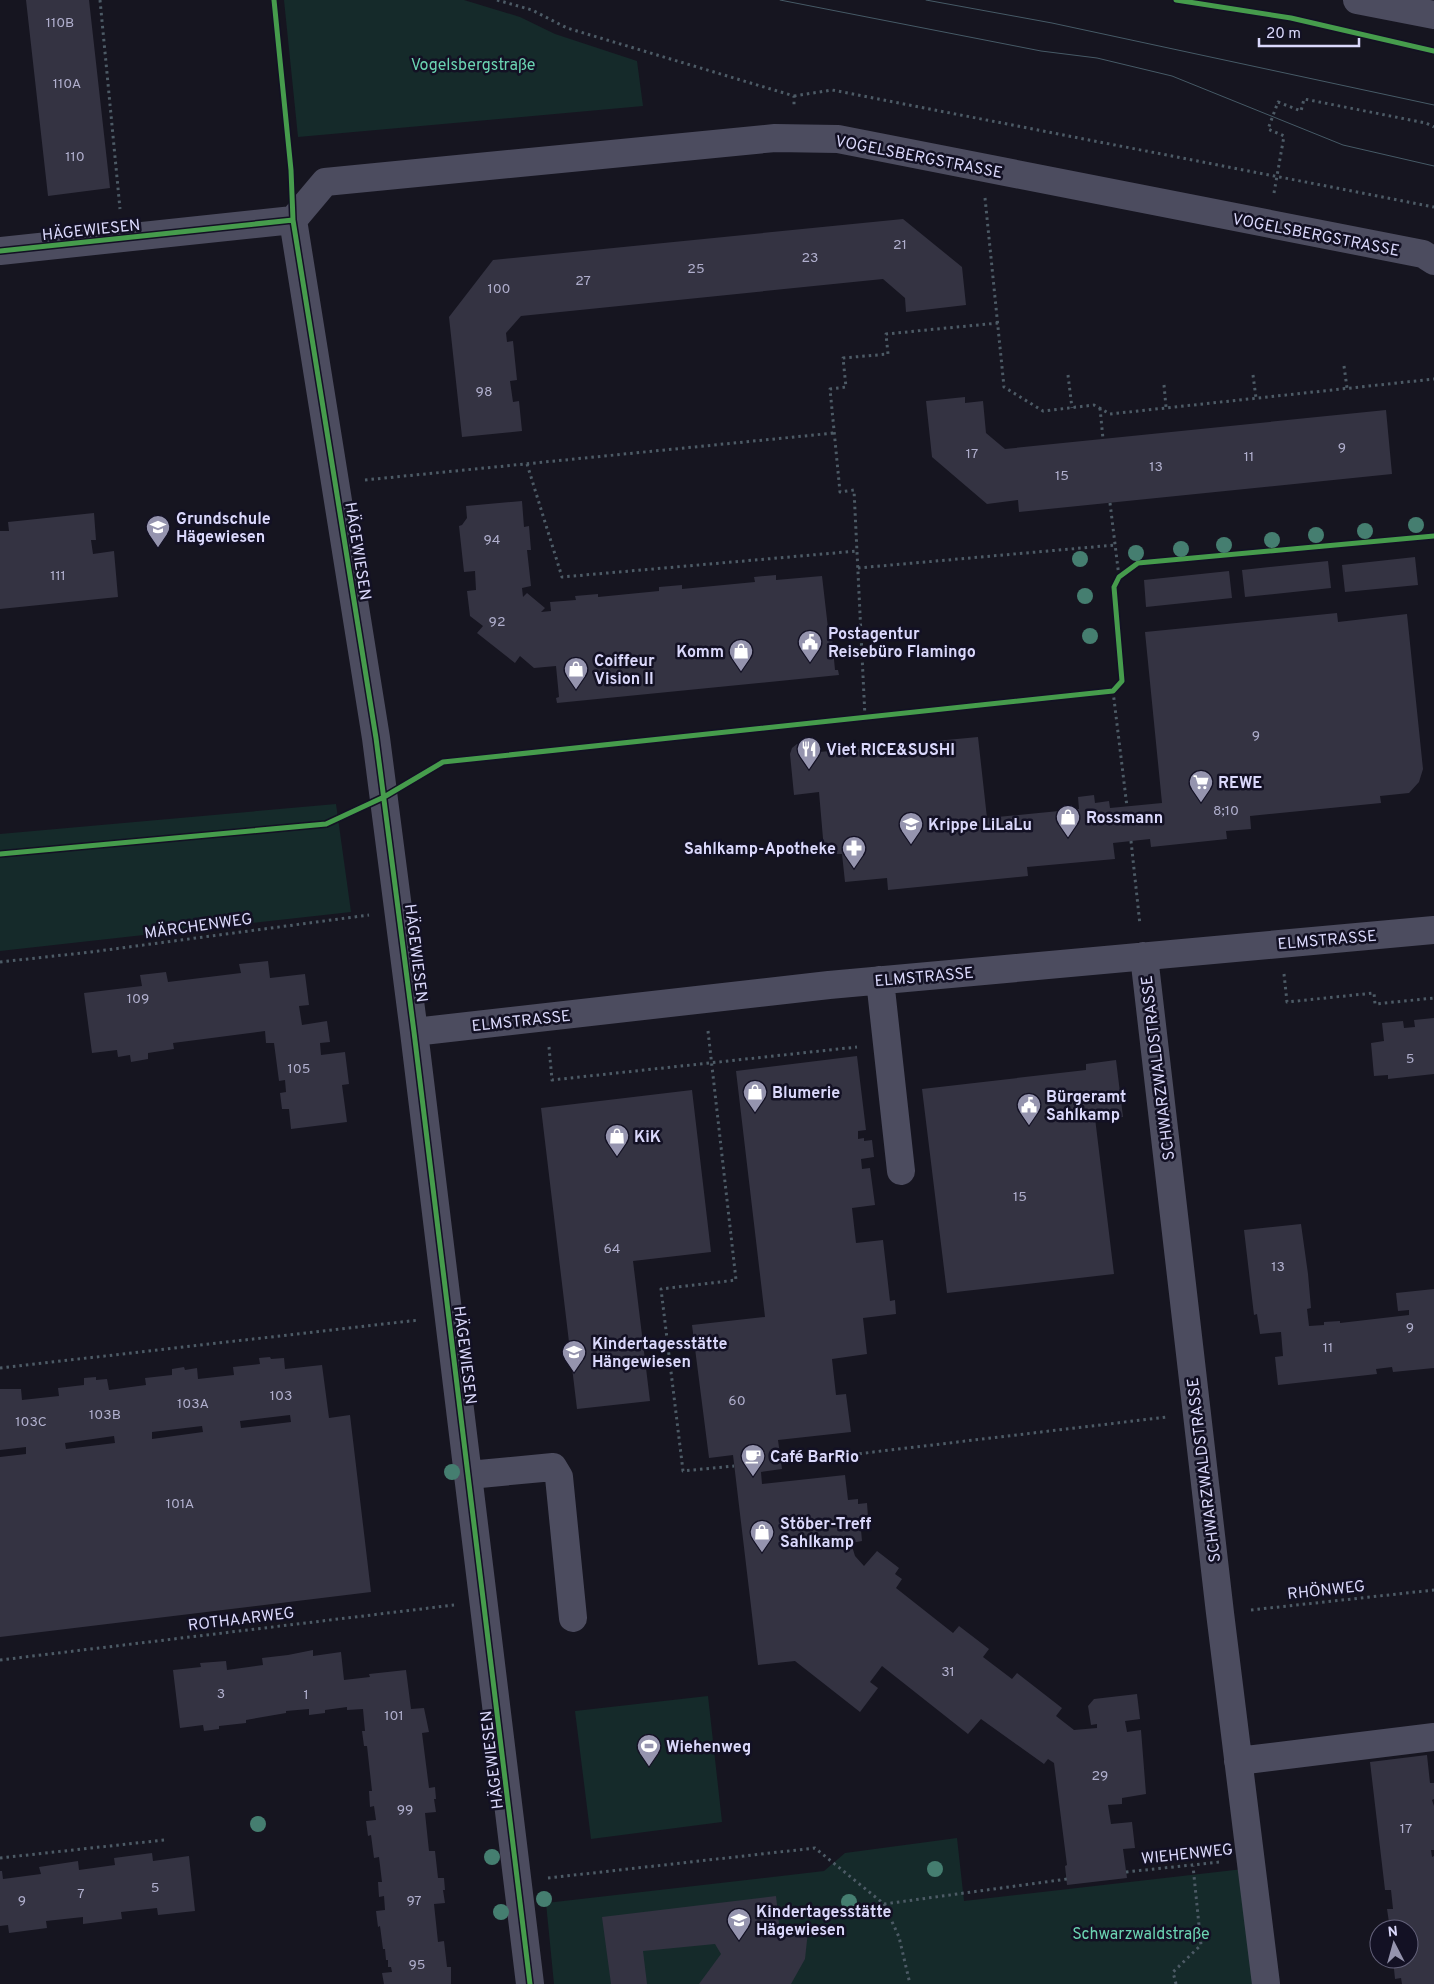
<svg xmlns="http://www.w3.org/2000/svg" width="1434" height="1984" viewBox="0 0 1434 1984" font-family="Overpass,sans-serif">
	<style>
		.green { fill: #152a2a }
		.building { fill: #343342; fill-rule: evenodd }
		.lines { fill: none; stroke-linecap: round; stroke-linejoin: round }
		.path { stroke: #4d5b66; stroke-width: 3; stroke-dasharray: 2.5 4; stroke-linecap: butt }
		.minor { stroke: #4c4c5f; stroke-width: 28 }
		.tram { stroke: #465a66; stroke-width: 1 }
		.cycleway-casing { stroke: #131124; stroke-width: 8 }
		.cycleway { stroke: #469c4c; stroke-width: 5 }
		.tree { fill: #457e70 }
		.labels { text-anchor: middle; stroke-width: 5; stroke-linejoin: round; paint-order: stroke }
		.number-label { font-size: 14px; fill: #b0afcd }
		.park-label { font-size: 16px; fill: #6bd4b2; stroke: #131124 }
		.street-label { font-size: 16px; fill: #dad8fb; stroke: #131124 }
		.poi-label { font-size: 16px; font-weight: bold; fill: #dad8fb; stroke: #131124; text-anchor: start }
	</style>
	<rect width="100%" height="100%" fill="#161520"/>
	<path class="green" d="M 284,0 L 464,0 L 520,17 L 555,34 L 637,61 L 643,106 L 298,137 Z
		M 336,804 L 351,912 L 0,951 L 0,834 Z
		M 708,1696 L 722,1822 L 591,1839 L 575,1711 Z
		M 957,1838 L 964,1901 L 1252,1868 L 1266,1984 L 554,1984 L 546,1903 L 824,1871 L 845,1853 Z"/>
	<path class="building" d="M 26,0 L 89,0 L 110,188 L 48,196 Z
		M 903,219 L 962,267 L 966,305 L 906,312 L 905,298 L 883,279 L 521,316 L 506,333 L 507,342 L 513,341 L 517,380 L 510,381 L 513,402 L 519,401 L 522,431 L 462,437 L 449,317 L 493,260 Z
		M 965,397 L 965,403 L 983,401 L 986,433 L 1005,449 L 1386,410 L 1392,474 L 1019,512 L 1018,500 L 987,504 L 932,457 L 926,401 Z
		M 522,501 L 524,527 L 529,526 L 531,550 L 527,550 L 531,586 L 522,588 L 523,597 L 527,593 L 545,608 L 541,612 L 551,611 L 550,602 L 576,600 L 575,596 L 598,594 L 598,597 L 659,591 L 659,587 L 682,585 L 682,589 L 755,582 L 754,577 L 776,575 L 776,580 L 822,576 L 828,628 L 831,627 L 835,670 L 838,670 L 839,675 L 557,703 L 556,698 L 559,697 L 556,666 L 534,668 L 520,656 L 515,663 L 477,633 L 483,626 L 470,616 L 467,591 L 476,590 L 475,571 L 464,572 L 459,526 L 462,525 L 467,518 L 466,506 Z
		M 94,513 L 96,540 L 91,540 L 93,554 L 114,551 L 118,597 L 0,609 L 0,531 L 9,531 L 8,522 Z
		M 1415,557 L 1418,585 L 1345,592 L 1342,565 Z
		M 1328,561 L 1331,588 L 1245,597 L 1242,570 Z
		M 1229,571 L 1232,598 L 1146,607 L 1144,580 Z
		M 1337,613 L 1338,622 L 1407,614 L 1423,769 L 1419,782 L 1409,793 L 1380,796 L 1381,803 L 1250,816 L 1251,829 L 1226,831 L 1227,839 L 1151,847 L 1150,839 L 1113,843 L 1115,859 L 1027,867 L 1028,876 L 888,890 L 887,878 L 845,882 L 842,854 L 834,854 L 834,849 L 824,850 L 819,792 L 794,795 L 790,754 L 792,748 L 797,744 L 818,742 L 819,752 L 978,737 L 987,818 L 1079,809 L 1078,797 L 1094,795 L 1095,803 L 1109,801 L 1110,808 L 1162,803 L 1145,632 Z
		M 268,961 L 270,978 L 305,974 L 309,1005 L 299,1006 L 302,1025 L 327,1021 L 330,1042 L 320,1043 L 321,1055 L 345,1052 L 349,1084 L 342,1085 L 347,1122 L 291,1129 L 289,1109 L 282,1109 L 280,1093 L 286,1092 L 285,1080 L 279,1081 L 274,1043 L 266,1043 L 265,1031 L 173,1043 L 174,1049 L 148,1053 L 148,1059 L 131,1062 L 130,1055 L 118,1057 L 117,1050 L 92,1053 L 84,993 L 142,986 L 140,975 L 166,972 L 168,982 L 241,973 L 239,964 Z
		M 1434,1018 L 1434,1074 L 1388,1079 L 1388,1075 L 1374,1076 L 1371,1043 L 1384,1041 L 1382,1023 L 1403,1021 L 1404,1028 L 1415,1027 L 1414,1020 Z
		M 857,1056 L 866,1130 L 858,1131 L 858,1139 L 864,1138 L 864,1141 L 872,1140 L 874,1157 L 861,1159 L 862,1169 L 870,1168 L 875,1205 L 852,1208 L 856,1243 L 883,1240 L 890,1301 L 895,1300 L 896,1314 L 863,1318 L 867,1354 L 832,1359 L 836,1395 L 846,1394 L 851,1432 L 778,1440 L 782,1469 L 761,1472 L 762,1484 L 845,1475 L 848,1500 L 858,1499 L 858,1504 L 867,1503 L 868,1517 L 860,1519 L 862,1541 L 851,1543 L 855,1556 L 864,1566 L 877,1551 L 899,1568 L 895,1574 L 902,1579 L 896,1588 L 953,1633 L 959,1626 L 989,1649 L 983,1657 L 1012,1679 L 1017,1673 L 1062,1708 L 1056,1716 L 1074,1730 L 1097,1728 L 1097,1724 L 1091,1725 L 1088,1706 L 1094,1699 L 1137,1694 L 1140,1719 L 1125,1721 L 1127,1732 L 1141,1730 L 1146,1794 L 1122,1798 L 1122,1804 L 1108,1805 L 1111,1824 L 1132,1822 L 1135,1848 L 1123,1849 L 1127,1878 L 1067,1885 L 1065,1866 L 1067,1865 L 1054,1763 L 1048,1759 L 1044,1764 L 981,1719 L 968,1734 L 882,1666 L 870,1682 L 878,1688 L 860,1712 L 795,1661 L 758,1665 L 733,1455 L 709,1458 L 692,1325 L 765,1317 L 736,1071 Z
		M 1116,1060 L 1123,1117 L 1106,1119 L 1106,1117 L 1095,1118 L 1114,1274 L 947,1293 L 922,1089 L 1086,1070 L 1086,1064 Z
		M 692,1090 L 711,1252 L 633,1261 L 650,1401 L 577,1409 L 541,1108 Z
		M 1301,1224 L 1308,1274 L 1311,1308 L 1307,1309 L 1309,1326 L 1324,1325 L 1324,1322 L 1340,1321 L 1340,1323 L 1409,1315 L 1409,1310 L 1398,1311 L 1396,1293 L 1434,1289 L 1434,1368 L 1393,1372 L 1392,1367 L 1376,1369 L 1377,1374 L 1278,1385 L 1275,1357 L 1283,1356 L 1281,1332 L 1260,1334 L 1257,1314 L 1254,1315 L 1244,1230 Z
		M 270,1357 L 271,1359 L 284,1358 L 285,1369 L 322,1365 L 329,1418 L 350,1415 L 371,1592 L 0,1637 L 0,1457 L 26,1454 L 26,1447 L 0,1450 L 0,1389 L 21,1389 L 22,1400 L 59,1396 L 58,1388 L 84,1385 L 84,1378 L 96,1377 L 96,1380 L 107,1379 L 109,1390 L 146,1385 L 145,1378 L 172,1375 L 172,1369 L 184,1367 L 185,1370 L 197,1368 L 198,1379 L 234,1375 L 233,1367 L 260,1364 L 259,1358 ZM 290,1415 L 291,1422 L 241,1428 L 240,1421 ZM 202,1426 L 203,1432 L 152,1439 L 152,1432 ZM 114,1436 L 115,1443 L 66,1449 L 65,1443 Z
		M 313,1650 L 313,1656 L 341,1652 L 344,1680 L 370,1677 L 369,1674 L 406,1670 L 411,1709 L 424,1708 L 429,1732 L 422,1733 L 429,1788 L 435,1787 L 436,1799 L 434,1799 L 436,1812 L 425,1813 L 429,1851 L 435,1851 L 438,1878 L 444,1878 L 445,1890 L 443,1890 L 445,1903 L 434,1904 L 438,1942 L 444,1941 L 447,1967 L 451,1967 L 451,1984 L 384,1984 L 382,1973 L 392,1972 L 391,1967 L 388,1967 L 388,1960 L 386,1960 L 385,1949 L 383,1949 L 380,1926 L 378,1927 L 376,1911 L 385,1910 L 384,1896 L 379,1897 L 378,1882 L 382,1882 L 379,1857 L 374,1858 L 371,1835 L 368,1836 L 366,1821 L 376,1820 L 374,1806 L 370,1807 L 369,1791 L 372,1791 L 367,1746 L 364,1746 L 362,1731 L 365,1731 L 363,1709 L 347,1710 L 347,1707 L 325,1710 L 325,1713 L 309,1715 L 309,1709 L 286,1711 L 286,1713 L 246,1720 L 246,1723 L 219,1726 L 219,1729 L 204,1731 L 203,1725 L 180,1728 L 173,1670 L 201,1667 L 200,1663 L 226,1661 L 227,1670 L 263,1665 L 262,1658 L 288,1655 Z
		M 1427,1755 L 1430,1783 L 1434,1783 L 1434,1799 L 1432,1800 L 1434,1806 L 1434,1850 L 1431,1850 L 1432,1857 L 1434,1856 L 1434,1984 L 1402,1984 L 1401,1978 L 1395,1979 L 1393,1959 L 1409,1959 L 1409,1929 L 1390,1929 L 1387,1909 L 1393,1909 L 1391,1890 L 1385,1890 L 1370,1762 Z
		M 152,1853 L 153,1861 L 189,1856 L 195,1911 L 158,1915 L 157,1908 L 121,1912 L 122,1919 L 83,1924 L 83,1917 L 46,1921 L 47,1928 L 9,1933 L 8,1925 L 0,1926 L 0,1871 L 2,1871 L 3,1879 L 41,1874 L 39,1867 L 78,1861 L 79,1870 L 115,1865 L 114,1858 Z
		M 776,1896 L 780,1932 L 807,1929 L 808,1931 L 805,1959 L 791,1984 L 699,1984 L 721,1954 L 715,1944 L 643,1951 L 647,1984 L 611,1984 L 602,1917 Z"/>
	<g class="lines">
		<path class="path" d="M 100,0 L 120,209
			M 497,0 L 532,10 L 567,28 L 794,96 L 794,108
			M 794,96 L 832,90 L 1434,207
			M 1274,193 L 1284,136 L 1268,129 L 1278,102 L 1301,111 L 1304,99 L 1426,123 L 1434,127
			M 985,198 L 1004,387 L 1043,411 L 1094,405 L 1110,414 L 1434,379
			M 1344,366 L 1347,388
			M 1068,375 L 1072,408
			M 1253,375 L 1256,398
			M 1164,385 L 1166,407
			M 1100,408 L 1103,439
			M 527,464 L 562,577 L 857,551
			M 365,480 L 834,433
			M 1110,503 L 1119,577
			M 858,568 L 1115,545
			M 1113,691 L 1127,807
			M 865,717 L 854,490 L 840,492 L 830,389 L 846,387 L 843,358 L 888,354 L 886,334 L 998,323
			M 1131,841 L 1140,925
			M 0,962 L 91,952 L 369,915
			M 1284,974 L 1287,1002 L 1374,993 L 1375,1004 L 1434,998
			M 708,1031 L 736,1280 L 661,1289 L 683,1471 L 734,1466
			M 549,1047 L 552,1080 L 857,1047
			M 0,1368 L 419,1320
			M 840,1456 L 1167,1417
			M 1251,1610 L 1434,1590
			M 0,1660 L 454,1605
			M 0,1858 L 164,1840
			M 1126,1872 L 1220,1862
			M 548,1878 L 815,1848 L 884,1904 L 1067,1879
			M 884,1904 L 899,1937 L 910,1984
			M 1176,1984 L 1173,1972 L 1201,1945 L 1193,1866"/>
		<path class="minor" d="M 1357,0 L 1434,15
			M 293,220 L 325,182 L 775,138 L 838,139 L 1423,254 L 1434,261
			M 0,251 L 293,220 L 376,738 L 414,1032 L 530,1984
			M 1144,956 L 1220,1613 L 1266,1984
			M 880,980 L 901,1171
			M 414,1032 L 829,985 L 1434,930
			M 469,1475 L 553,1467 L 559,1477 L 573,1618
			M 1238,1761 L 1434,1737"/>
		<path class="tram" d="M 780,0 L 1041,51 L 1097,58 L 1172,76 L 1343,145 L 1434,166
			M 926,0 L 1052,23 L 1434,105"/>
		<g class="cycleway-casing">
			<path id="cycleway" d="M 274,0 L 291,170 L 293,220
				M 1176,0 L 1291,18 L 1434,51
				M 0,251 L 293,220 L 376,738 L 414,1032 L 530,1984
				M 0,854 L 326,824 L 384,797 L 443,762 L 1113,691 L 1122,681 L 1114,587 L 1119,577 L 1138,563 L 1434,536"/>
		</g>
		<use href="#cycleway" class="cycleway"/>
	</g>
	<g class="tree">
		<circle cx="1416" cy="525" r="8"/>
		<circle cx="1365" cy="531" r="8"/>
		<circle cx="1316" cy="535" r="8"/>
		<circle cx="1272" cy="540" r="8"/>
		<circle cx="1224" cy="545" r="8"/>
		<circle cx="1181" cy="549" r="8"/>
		<circle cx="1136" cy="553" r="8"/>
		<circle cx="1080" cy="559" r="8"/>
		<circle cx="1085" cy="596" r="8"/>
		<circle cx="1090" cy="636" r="8"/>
		<circle cx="452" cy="1472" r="8"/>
		<circle cx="258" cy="1824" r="8"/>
		<circle cx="492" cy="1857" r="8"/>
		<circle cx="935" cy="1869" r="8"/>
		<circle cx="544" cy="1899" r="8"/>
		<circle cx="849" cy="1902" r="8"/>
		<circle cx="501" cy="1912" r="8"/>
	</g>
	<defs>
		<g id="school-pin" transform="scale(1.25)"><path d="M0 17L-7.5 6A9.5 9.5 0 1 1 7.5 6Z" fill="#9594ae" stroke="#131124"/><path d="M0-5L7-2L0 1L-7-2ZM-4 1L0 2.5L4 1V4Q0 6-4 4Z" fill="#fff"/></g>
		<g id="civic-pin" transform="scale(1.25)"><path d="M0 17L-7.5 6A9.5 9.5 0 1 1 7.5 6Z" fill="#9594ae" stroke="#131124"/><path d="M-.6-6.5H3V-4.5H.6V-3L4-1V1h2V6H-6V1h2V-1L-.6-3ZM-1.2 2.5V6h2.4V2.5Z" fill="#fff"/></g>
		<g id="shop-pin" transform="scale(1.25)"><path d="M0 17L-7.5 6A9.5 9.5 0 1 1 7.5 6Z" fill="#9594ae" stroke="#131124"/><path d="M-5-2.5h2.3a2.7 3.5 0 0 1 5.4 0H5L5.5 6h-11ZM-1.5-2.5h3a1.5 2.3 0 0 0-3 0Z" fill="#fff"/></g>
		<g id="restaurant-pin" transform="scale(1.25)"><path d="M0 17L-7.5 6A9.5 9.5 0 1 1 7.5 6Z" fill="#9594ae" stroke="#131124"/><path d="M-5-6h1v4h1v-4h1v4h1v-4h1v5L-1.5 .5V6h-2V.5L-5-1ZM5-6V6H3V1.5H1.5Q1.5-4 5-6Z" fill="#fff"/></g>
		<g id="supermarket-pin" transform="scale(1.25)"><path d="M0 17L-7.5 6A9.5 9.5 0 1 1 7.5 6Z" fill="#9594ae" stroke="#131124"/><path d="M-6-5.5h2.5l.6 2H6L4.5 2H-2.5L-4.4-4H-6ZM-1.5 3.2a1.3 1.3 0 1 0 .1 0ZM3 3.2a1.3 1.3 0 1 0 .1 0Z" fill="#fff"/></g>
		<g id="pharmacy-pin" transform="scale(1.25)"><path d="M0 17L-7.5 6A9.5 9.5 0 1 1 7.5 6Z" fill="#9594ae" stroke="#131124"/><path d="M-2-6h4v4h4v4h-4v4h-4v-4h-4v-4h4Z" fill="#fff"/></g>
		<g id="cafe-pin" transform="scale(1.25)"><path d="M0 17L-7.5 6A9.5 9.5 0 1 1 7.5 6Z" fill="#9594ae" stroke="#131124"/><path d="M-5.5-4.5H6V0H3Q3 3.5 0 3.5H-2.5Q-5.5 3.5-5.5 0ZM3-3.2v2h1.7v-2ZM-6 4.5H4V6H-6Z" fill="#fff"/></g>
		<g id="stadium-pin" transform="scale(1.25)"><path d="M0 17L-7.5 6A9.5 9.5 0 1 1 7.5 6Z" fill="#9594ae" stroke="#131124"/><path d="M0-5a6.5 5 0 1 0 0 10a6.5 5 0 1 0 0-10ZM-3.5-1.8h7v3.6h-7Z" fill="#fff"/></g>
	</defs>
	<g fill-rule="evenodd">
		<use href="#school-pin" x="158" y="527"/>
		<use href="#civic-pin" x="810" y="642"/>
		<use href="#shop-pin" x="741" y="651"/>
		<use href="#shop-pin" x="576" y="669"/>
		<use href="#restaurant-pin" x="809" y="749"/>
		<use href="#supermarket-pin" x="1201" y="782"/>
		<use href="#shop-pin" x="1068" y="817"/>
		<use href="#school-pin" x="911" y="824"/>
		<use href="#pharmacy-pin" x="854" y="848"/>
		<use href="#shop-pin" x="755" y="1092"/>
		<use href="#civic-pin" x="1029" y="1105"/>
		<use href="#shop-pin" x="617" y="1136"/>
		<use href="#school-pin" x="574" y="1352"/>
		<use href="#cafe-pin" x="753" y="1456"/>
		<use href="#shop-pin" x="762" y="1532"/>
		<use href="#stadium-pin" x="649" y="1746"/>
		<use href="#school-pin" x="739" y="1920"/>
	</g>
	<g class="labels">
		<g class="number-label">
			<text x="60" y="27">110B</text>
			<text x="67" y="88">110A</text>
			<text x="75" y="161">110</text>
			<text x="900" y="249">21</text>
			<text x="810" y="262">23</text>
			<text x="696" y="273">25</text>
			<text x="583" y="285">27</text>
			<text x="499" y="293">100</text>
			<text x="484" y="396">98</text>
			<text x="1342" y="452">9</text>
			<text x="972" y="458">17</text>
			<text x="1249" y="461">11</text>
			<text x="1156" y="471">13</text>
			<text x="1062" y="480">15</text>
			<text x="492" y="544">94</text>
			<text x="58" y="580">111</text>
			<text x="497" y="626">92</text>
			<text x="1256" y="740">9</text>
			<text x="1226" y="815">8;10</text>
			<text x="138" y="1003">109</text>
			<text x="1410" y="1063">5</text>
			<text x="299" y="1073">105</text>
			<text x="1020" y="1201">15</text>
			<text x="612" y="1253">64</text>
			<text x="1278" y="1271">13</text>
			<text x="1410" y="1332">9</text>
			<text x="1328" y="1352">11</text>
			<text x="281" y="1400">103</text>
			<text x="737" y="1405">60</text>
			<text x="193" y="1408">103A</text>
			<text x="105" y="1419">103B</text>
			<text x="31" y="1426">103C</text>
			<text x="180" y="1508">101A</text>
			<text x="948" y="1676">31</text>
			<text x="221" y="1698">3</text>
			<text x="306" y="1699">1</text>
			<text x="394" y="1720">101</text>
			<text x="1100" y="1780">29</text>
			<text x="405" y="1814">99</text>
			<text x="1406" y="1833">17</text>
			<text x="155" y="1892">5</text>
			<text x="81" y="1898">7</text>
			<text x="22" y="1905">9</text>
			<text x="414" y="1905">97</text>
			<text x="417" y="1969">95</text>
		</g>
		<g class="park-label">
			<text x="473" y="70">Vogelsbergstraße</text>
			<text x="1141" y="1939">Schwarzwaldstraße</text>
		</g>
		<g class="street-label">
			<text transform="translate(919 156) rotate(11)" y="6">VOGELSBERGSTRASSE</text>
			<text transform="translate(91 229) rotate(-6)" y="6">HÄGEWIESEN</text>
			<text transform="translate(1316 234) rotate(11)" y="6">VOGELSBERGSTRASSE</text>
			<text transform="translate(359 551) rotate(81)" y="6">HÄGEWIESEN</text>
			<text transform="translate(198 925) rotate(-8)" y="6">MÄRCHENWEG</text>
			<text transform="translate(1327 939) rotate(-5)" y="6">ELMSTRASSE</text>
			<text transform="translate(417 953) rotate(83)" y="6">HÄGEWIESEN</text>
			<text transform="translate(924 976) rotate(-5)" y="6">ELMSTRASSE</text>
			<text transform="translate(521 1020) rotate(-6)" y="6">ELMSTRASSE</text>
			<text transform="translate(1157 1068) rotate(-97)" y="6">SCHWARZWALDSTRASSE</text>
			<text transform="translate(466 1355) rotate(83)" y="6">HÄGEWIESEN</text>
			<text transform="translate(1203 1470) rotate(-97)" y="6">SCHWARZWALDSTRASSE</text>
			<text transform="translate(1326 1589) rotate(-6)" y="6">RHÖNWEG</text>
			<text transform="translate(241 1618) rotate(-7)" y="6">ROTHAARWEG</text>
			<text transform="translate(491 1760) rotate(-97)" y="6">HÄGEWIESEN</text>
			<text transform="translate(1187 1853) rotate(-6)" y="6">WIEHENWEG</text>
		</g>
		<g class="poi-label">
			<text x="176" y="524">Grundschule<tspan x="176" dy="18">Hägewiesen</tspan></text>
			<text x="828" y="639">Postagentur<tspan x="828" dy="18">Reisebüro Flamingo</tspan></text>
			<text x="724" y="657" text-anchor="end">Komm</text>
			<text x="594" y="666">Coiffeur<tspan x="594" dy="18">Vision II</tspan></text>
			<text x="826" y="755">Viet RICE&amp;SUSHI</text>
			<text x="1218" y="788">REWE</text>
			<text x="1086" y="823">Rossmann</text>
			<text x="928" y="830">Krippe LiLaLu</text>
			<text x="836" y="854" text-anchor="end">Sahlkamp-Apotheke</text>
			<text x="772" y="1098">Blumerie</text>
			<text x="1046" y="1102">Bürgeramt<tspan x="1046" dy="18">Sahlkamp</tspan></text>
			<text x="634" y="1142">KiK</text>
			<text x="592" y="1349">Kindertagesstätte<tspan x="592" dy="18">Hängewiesen</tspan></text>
			<text x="770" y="1462">Café BarRio</text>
			<text x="780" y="1529">Stöber-Treff<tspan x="780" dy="18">Sahlkamp</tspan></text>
			<text x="666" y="1752">Wiehenweg</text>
			<text x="756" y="1917">Kindertagesstätte<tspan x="756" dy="18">Hägewiesen</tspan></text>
		</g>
	</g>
	<g transform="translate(1394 1944) rotate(354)"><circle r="24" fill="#131124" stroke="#63617a"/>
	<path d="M0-4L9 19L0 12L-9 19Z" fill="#9594ae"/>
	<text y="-8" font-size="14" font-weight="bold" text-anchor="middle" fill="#dad8fb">N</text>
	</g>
	<path d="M1259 38v8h100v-8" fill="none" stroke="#dad8fb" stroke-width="2.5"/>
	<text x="1266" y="38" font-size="15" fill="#dad8fb" stroke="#131124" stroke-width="4" paint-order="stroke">20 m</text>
</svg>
